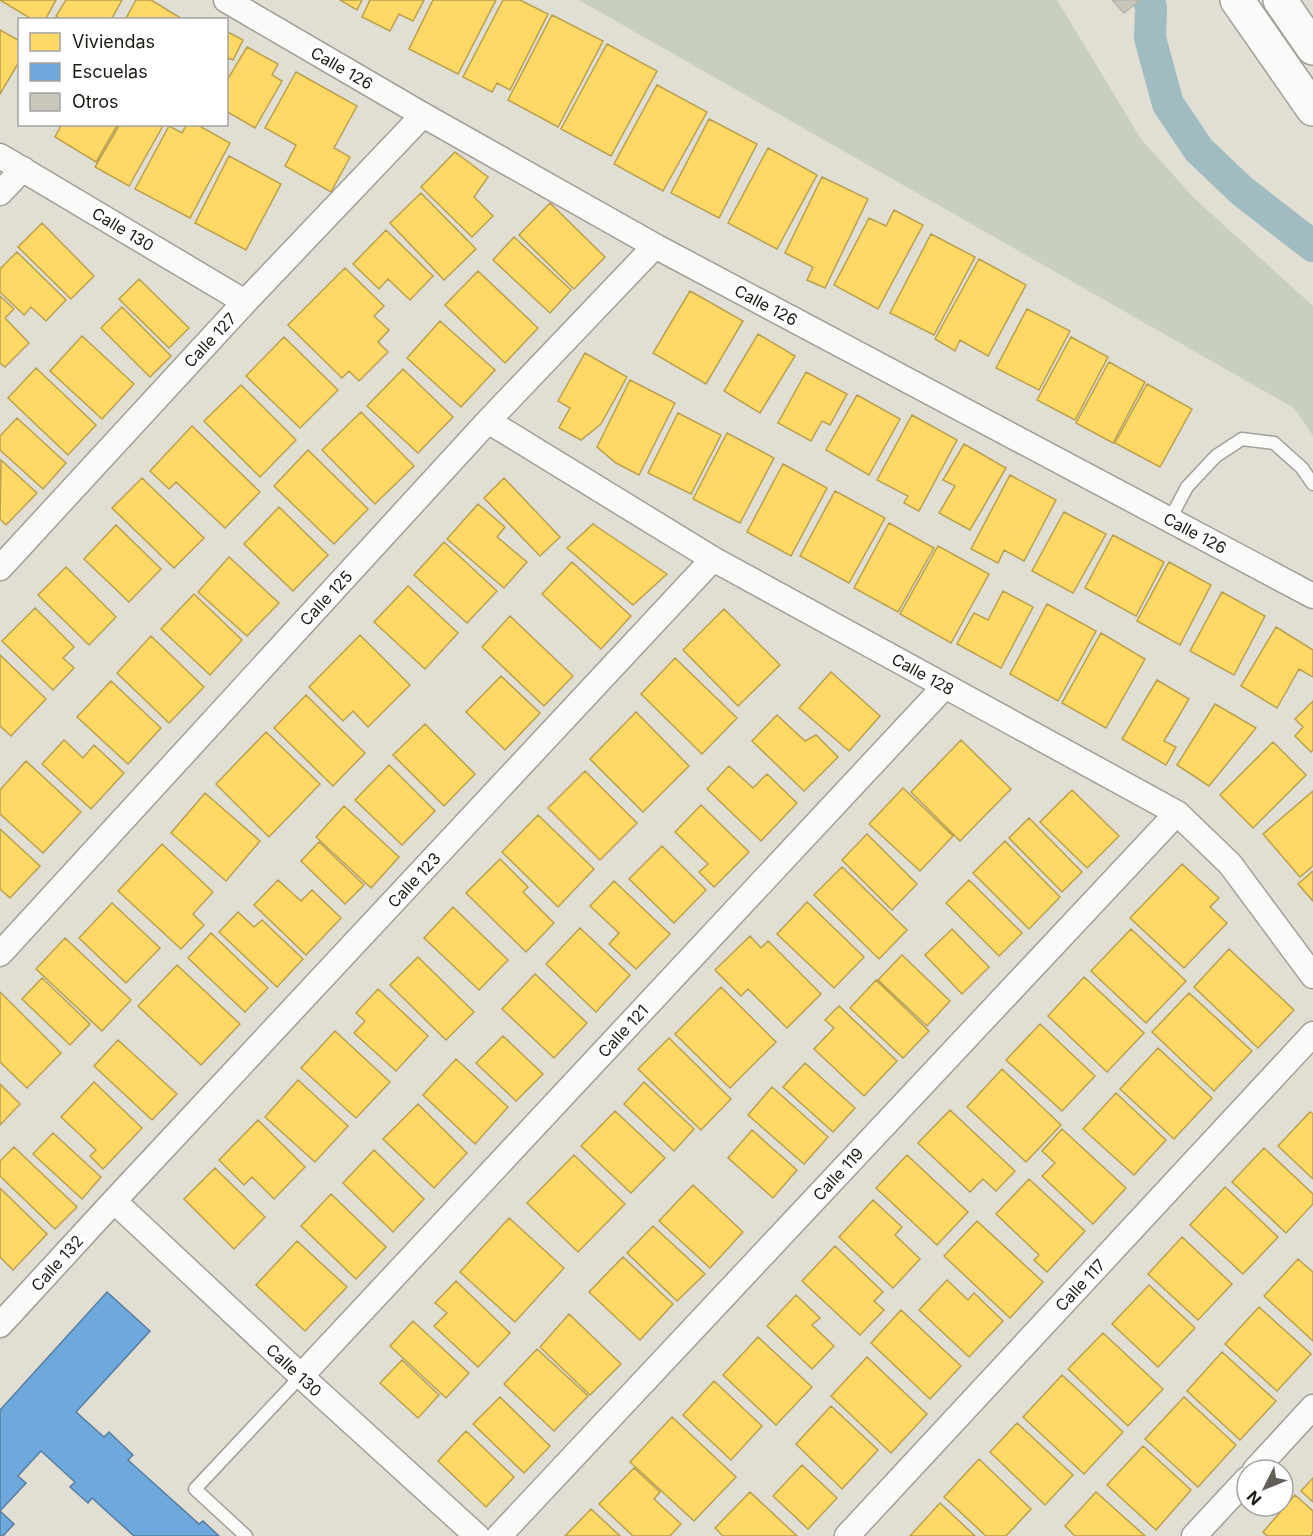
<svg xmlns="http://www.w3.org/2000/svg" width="1313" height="1536" viewBox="0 0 1313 1536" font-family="Inter,sans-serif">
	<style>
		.green { fill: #c9cfbf }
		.homes { fill: #ffd966; stroke: #bba04d; stroke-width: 1.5 }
		.schools { fill: #6fa8dc; stroke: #567da0; stroke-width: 1.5 }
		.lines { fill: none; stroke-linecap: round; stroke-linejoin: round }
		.canal { stroke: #a1bcc0; stroke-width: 32 }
		.building { fill: #c9c6bc; stroke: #b8b5ae; stroke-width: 1.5 }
		.lane-casing { stroke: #a29f98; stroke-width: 15 }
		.street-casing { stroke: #a29f98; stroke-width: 27 }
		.secondary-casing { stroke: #a29f98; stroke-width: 36 }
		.lane { stroke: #fafaf9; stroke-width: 12 }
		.street { stroke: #fafaf9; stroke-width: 24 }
		.secondary { stroke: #fafaf9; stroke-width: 33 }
		.labels { text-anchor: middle; stroke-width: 6; stroke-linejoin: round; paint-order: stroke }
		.street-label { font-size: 16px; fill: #1c1a13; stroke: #fff }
	</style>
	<rect width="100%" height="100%" fill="#e1ded4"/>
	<path class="green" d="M 579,0 L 1057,0 L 1141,139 L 1194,198 L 1313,306 L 1313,436 L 1294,408 Z"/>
	<path class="homes" d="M 0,0 L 56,0 L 45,20 L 33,20 Z
		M 66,0 L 122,0 L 111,20 L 62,20 L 56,16 Z
		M 136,0 L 151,0 L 184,20 L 125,20 Z
		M 340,0 L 362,0 L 357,10 Z
		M 370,0 L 424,0 L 413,21 L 399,14 L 390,31 L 362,17 Z
		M 433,0 L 496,0 L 458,74 L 409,49 Z
		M 503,0 L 520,0 L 548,14 L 510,90 L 497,83 L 492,92 L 463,77 Z
		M 552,15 L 603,41 L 558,127 L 508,100 Z
		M 0,30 L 20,41 L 20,60 L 0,94 Z
		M 226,31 L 243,40 L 233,60 L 226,57 Z
		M 607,44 L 657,71 L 611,156 L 561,129 Z
		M 247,47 L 278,64 L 272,75 L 282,81 L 255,128 L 226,111 L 226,82 Z
		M 296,72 L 357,106 L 334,148 L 350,157 L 331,192 L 285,166 L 296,145 L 265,128 Z
		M 657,85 L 707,112 L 663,191 L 614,164 Z
		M 709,119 L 757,144 L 719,218 L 671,193 Z
		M 62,124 L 118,124 L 96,162 L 55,137 Z
		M 120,124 L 164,124 L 129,186 L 95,167 Z
		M 187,124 L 196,124 L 230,143 L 190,218 L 135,189 L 169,126 L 182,133 Z
		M 768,148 L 817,175 L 777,249 L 728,223 Z
		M 455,152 L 488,177 L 474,197 L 493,216 L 472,237 L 421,187 Z
		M 229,156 L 281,184 L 246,250 L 195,223 Z
		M 822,177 L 868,199 L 825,288 L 807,280 L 813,267 L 785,253 Z
		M 421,193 L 476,249 L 444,280 L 390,223 Z
		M 550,203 L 605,257 L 574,289 L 519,235 Z
		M 894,210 L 923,225 L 878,309 L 834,285 L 869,218 L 886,226 Z
		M 42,223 L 94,276 L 71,299 L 18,247 Z
		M 386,230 L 433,276 L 410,300 L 388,279 L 379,289 L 353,264 Z
		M 931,234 L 975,257 L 934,335 L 890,313 Z
		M 514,237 L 571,290 L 550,313 L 493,260 Z
		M 17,252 L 66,300 L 46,321 L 31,307 L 24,315 L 0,292 L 0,269 Z
		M 979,259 L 1026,285 L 988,356 L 960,340 L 955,351 L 935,339 Z
		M 345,268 L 384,306 L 374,316 L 389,330 L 378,342 L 388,352 L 359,381 L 349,371 L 342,378 L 288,325 Z
		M 478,271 L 538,328 L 505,363 L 445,305 Z
		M 139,279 L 189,328 L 169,348 L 119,299 Z
		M 690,291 L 743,321 L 706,384 L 653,353 Z
		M 0,296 L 14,309 L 5,318 L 29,343 L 5,367 L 0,363 Z
		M 122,307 L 171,356 L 150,377 L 101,328 Z
		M 1027,309 L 1070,331 L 1039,390 L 996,368 Z
		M 440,321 L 495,370 L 461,407 L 407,358 Z
		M 758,334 L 795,356 L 760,413 L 724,391 Z
		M 82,336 L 134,384 L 102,419 L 50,371 Z
		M 284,337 L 338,390 L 300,428 L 246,376 Z
		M 1071,337 L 1108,357 L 1075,420 L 1037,400 Z
		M 585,353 L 627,377 L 601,424 L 581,440 L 559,428 L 570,408 L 558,401 Z
		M 1109,362 L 1145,382 L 1113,443 L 1076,423 Z
		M 36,368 L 96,425 L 68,455 L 8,398 Z
		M 403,369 L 453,417 L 418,453 L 367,406 Z
		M 806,372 L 847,394 L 830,425 L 822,421 L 811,441 L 778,423 Z
		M 630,380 L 675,403 L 639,475 L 616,463 L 597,447 Z
		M 1147,384 L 1192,409 L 1160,467 L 1115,443 Z
		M 241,385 L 296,440 L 260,477 L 204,421 Z
		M 857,395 L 900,419 L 869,475 L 826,450 Z
		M 361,412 L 414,466 L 375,504 L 322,450 Z
		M 678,413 L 721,435 L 691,494 L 648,473 Z
		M 912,415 L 957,440 L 919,511 L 904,503 L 908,496 L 877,480 Z
		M 17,418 L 66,463 L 43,489 L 0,450 L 0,436 Z
		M 192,426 L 260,492 L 225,528 L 176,482 L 169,489 L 150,471 Z
		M 727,433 L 774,458 L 740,523 L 693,499 Z
		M 964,444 L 1006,468 L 970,530 L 939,513 L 955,486 L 943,480 Z
		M 308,450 L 368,509 L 334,544 L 274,486 Z
		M 1,460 L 37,493 L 6,525 L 0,519 Z
		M 783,464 L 827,488 L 791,556 L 747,532 Z
		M 1010,475 L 1056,500 L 1024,561 L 1004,550 L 998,563 L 971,549 Z
		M 142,478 L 204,538 L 174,568 L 112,508 Z
		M 504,478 L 560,537 L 540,556 L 484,498 Z
		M 835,491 L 885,518 L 849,583 L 800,556 Z
		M 478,504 L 505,527 L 497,537 L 527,562 L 504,588 L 447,539 Z
		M 279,507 L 328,555 L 293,591 L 244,544 Z
		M 1064,512 L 1106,534 L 1073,593 L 1032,571 Z
		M 889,523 L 934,548 L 898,612 L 854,588 Z
		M 593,524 L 667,574 L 633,605 L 567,548 Z
		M 116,525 L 161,569 L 129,602 L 84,559 Z
		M 1113,535 L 1164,562 L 1136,616 L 1085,588 Z
		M 444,542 L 497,591 L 467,623 L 414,575 Z
		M 938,546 L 989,574 L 951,643 L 900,614 Z
		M 229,557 L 279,603 L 247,636 L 198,592 Z
		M 572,562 L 631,616 L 601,649 L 542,594 Z
		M 1169,562 L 1211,585 L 1180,645 L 1137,621 Z
		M 66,567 L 116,617 L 89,645 L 38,595 Z
		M 408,586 L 458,633 L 425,669 L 374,622 Z
		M 1003,591 L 1033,607 L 1001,668 L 957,644 L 974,613 L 988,620 Z
		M 1222,592 L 1265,616 L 1234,675 L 1190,651 Z
		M 194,594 L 242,640 L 210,675 L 161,629 Z
		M 1047,604 L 1096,631 L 1058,701 L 1010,674 Z
		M 35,608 L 74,647 L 63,658 L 74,668 L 53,690 L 2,641 Z
		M 724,609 L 780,665 L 738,706 L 683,650 Z
		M 510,616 L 573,676 L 544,706 L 482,647 Z
		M 1276,627 L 1313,650 L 1313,677 L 1299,669 L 1277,708 L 1241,686 Z
		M 1101,633 L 1145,659 L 1106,728 L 1062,703 Z
		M 360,635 L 410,685 L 368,727 L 353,711 L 343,721 L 309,687 Z
		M 151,636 L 204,687 L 169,723 L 117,673 Z
		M 0,655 L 46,699 L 11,736 L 0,726 Z
		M 675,658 L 737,718 L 702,754 L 641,694 Z
		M 831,672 L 880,716 L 849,751 L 799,708 Z
		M 501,676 L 540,713 L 505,750 L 466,712 Z
		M 1157,680 L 1189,699 L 1164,741 L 1176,747 L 1166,765 L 1122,739 Z
		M 111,681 L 161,728 L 128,764 L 77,717 Z
		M 306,695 L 365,753 L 333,786 L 274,728 Z
		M 1313,701 L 1313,750 L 1311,752 L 1295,736 L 1303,727 L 1295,719 Z
		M 1215,704 L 1256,728 L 1209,786 L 1177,765 Z
		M 636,712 L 689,766 L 643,812 L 590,759 Z
		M 777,715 L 805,741 L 816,735 L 838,757 L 804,791 L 752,741 Z
		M 425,724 L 475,774 L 444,806 L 393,755 Z
		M 266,732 L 320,784 L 269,837 L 216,784 Z
		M 64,740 L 83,758 L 94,745 L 124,773 L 91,809 L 42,764 Z
		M 961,740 L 1011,789 L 960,841 L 911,792 Z
		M 1273,742 L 1306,775 L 1253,828 L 1220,795 Z
		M 26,761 L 81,812 L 43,853 L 0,814 L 0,790 Z
		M 389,765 L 435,811 L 402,845 L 355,800 Z
		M 729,766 L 753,788 L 767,774 L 797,803 L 761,841 L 707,789 Z
		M 585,771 L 637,823 L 600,860 L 548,808 Z
		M 903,788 L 953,836 L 920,871 L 869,824 Z
		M 1072,790 L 1119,836 L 1087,868 L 1040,822 Z
		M 1313,791 L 1313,866 L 1300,877 L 1263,834 Z
		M 205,793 L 260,841 L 226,881 L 171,833 Z
		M 701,805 L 749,852 L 714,887 L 699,872 L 708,864 L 675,832 Z
		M 344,806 L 399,857 L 371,888 L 316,837 Z
		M 538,815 L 594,869 L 558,907 L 502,852 Z
		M 1029,818 L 1082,872 L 1062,892 L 1009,838 Z
		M 0,829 L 40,866 L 10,898 L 0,889 Z
		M 867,834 L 917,884 L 892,910 L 842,860 Z
		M 1005,841 L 1060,897 L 1029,929 L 973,873 Z
		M 319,842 L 364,885 L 345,904 L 301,861 Z
		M 162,844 L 213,892 L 193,914 L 204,925 L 181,949 L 118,891 Z
		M 662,846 L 706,890 L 674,923 L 629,879 Z
		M 500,859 L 528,887 L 523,892 L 554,923 L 526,952 L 466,893 Z
		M 1182,864 L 1219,898 L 1210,907 L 1227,923 L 1184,968 L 1130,918 Z
		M 842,867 L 907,930 L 879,959 L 814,895 Z
		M 1313,871 L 1313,901 L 1298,884 Z
		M 278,880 L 301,901 L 312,890 L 341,918 L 306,955 L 254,905 Z
		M 969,880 L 1022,933 L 999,956 L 946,903 Z
		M 614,881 L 670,934 L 636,969 L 609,944 L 619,933 L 590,906 Z
		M 807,902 L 864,957 L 834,988 L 777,934 Z
		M 112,903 L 160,948 L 126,983 L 79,938 Z
		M 453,907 L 508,960 L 479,990 L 424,938 Z
		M 238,912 L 254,927 L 262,920 L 303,959 L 277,987 L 219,932 Z
		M 580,928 L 630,975 L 596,1012 L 546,964 Z
		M 952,929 L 989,967 L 962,994 L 925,955 Z
		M 1131,929 L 1186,981 L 1146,1023 L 1091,971 Z
		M 211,933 L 268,988 L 245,1012 L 188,958 Z
		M 750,936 L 761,948 L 768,941 L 821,994 L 787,1028 L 748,989 L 741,996 L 715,970 Z
		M 65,938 L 131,1000 L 102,1031 L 36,969 Z
		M 1229,949 L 1294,1010 L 1258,1048 L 1194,987 Z
		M 902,955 L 950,1001 L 927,1026 L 878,980 Z
		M 418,957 L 474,1012 L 446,1040 L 390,985 Z
		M 177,965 L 240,1024 L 201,1065 L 138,1006 Z
		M 535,974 L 587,1023 L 554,1058 L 502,1009 Z
		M 1084,977 L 1144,1033 L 1107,1072 L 1048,1016 Z
		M 42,978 L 90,1024 L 70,1045 L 22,999 Z
		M 876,980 L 929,1031 L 903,1058 L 850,1008 Z
		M 721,987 L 776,1042 L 730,1088 L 675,1034 Z
		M 378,989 L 428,1036 L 396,1071 L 354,1033 L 365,1021 L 356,1013 Z
		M 0,992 L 61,1053 L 27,1088 L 0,1062 Z
		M 1189,993 L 1252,1051 L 1214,1091 L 1152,1032 Z
		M 839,1006 L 897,1061 L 864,1096 L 814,1049 L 834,1028 L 825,1020 Z
		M 1040,1024 L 1095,1076 L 1062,1111 L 1006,1060 Z
		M 335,1031 L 390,1082 L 356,1118 L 301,1068 Z
		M 503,1036 L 543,1074 L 516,1101 L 476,1063 Z
		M 669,1038 L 731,1099 L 701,1130 L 638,1069 Z
		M 118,1040 L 177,1094 L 152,1120 L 94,1066 Z
		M 1158,1048 L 1212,1098 L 1174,1139 L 1120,1089 Z
		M 456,1059 L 508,1107 L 475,1144 L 423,1095 Z
		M 805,1063 L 855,1108 L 833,1132 L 783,1087 Z
		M 1002,1069 L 1061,1125 L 1026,1162 L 967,1107 Z
		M 298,1080 L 348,1126 L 315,1162 L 265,1117 Z
		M 94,1082 L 142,1128 L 103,1169 L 90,1156 L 96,1150 L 61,1117 Z
		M 644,1082 L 694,1129 L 674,1151 L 624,1104 Z
		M 0,1084 L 20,1104 L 0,1125 Z
		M 772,1087 L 828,1137 L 804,1164 L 748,1115 Z
		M 1116,1093 L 1166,1140 L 1134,1175 L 1083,1129 Z
		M 418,1104 L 467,1153 L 434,1188 L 383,1139 Z
		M 950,1110 L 1015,1171 L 996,1191 L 983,1179 L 970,1192 L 918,1143 Z
		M 615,1111 L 665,1158 L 631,1193 L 581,1146 Z
		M 1310,1112 L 1313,1114 L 1313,1179 L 1278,1146 Z
		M 258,1120 L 305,1167 L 274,1199 L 252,1177 L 244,1185 L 219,1160 Z
		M 1062,1129 L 1126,1188 L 1093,1224 L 1042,1176 L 1055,1163 L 1042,1151 Z
		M 752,1130 L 797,1170 L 773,1198 L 728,1158 Z
		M 53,1133 L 101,1177 L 82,1199 L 33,1154 Z
		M 14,1147 L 77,1207 L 55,1229 L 0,1176 L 0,1161 Z
		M 1264,1148 L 1313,1194 L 1313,1204 L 1286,1233 L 1232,1182 Z
		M 374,1150 L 424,1199 L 393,1232 L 343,1183 Z
		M 574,1155 L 625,1204 L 578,1252 L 527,1203 Z
		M 907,1155 L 968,1212 L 937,1245 L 876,1188 Z
		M 215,1168 L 265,1217 L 234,1249 L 184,1199 Z
		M 1029,1179 L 1085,1231 L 1047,1272 L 1034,1260 L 1039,1255 L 996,1214 Z
		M 693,1185 L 743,1232 L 710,1268 L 659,1221 Z
		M 1225,1187 L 1278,1237 L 1243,1274 L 1190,1225 Z
		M 0,1188 L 47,1234 L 13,1270 L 0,1257 Z
		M 331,1194 L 386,1247 L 356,1279 L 301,1226 Z
		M 873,1200 L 902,1227 L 895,1235 L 920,1259 L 893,1288 L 839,1237 Z
		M 509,1218 L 564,1268 L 515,1322 L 460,1272 Z
		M 977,1221 L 1043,1282 L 1010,1318 L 944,1256 Z
		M 653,1226 L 705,1274 L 677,1301 L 627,1253 Z
		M 1182,1237 L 1232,1284 L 1198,1320 L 1148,1274 Z
		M 297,1241 L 347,1287 L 305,1331 L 256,1285 Z
		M 835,1246 L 883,1292 L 874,1301 L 884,1310 L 860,1335 L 802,1281 Z
		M 623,1257 L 673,1304 L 640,1340 L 589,1292 Z
		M 1298,1259 L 1313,1272 L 1313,1341 L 1264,1296 Z
		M 947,1280 L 968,1300 L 974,1293 L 1003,1321 L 969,1357 L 919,1310 Z
		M 456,1281 L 510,1333 L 478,1367 L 434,1326 L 447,1313 L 435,1303 Z
		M 1149,1285 L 1195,1328 L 1158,1367 L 1112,1324 Z
		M 796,1295 L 820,1318 L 812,1325 L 834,1346 L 812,1369 L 767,1326 Z
		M 1259,1307 L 1311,1354 L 1277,1391 L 1225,1344 Z
		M 901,1310 L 961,1366 L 930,1399 L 871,1343 Z
		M 569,1314 L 621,1364 L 590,1395 L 540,1347 Z
		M 413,1321 L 469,1373 L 446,1398 L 390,1346 Z
		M 1103,1333 L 1163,1389 L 1128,1426 L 1068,1369 Z
		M 758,1337 L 812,1387 L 776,1425 L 723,1375 Z
		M 537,1349 L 588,1396 L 554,1431 L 504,1384 Z
		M 1222,1352 L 1276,1401 L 1240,1440 L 1187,1391 Z
		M 867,1357 L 927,1414 L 891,1453 L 831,1396 Z
		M 402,1360 L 439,1395 L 418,1418 L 380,1383 Z
		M 1062,1375 L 1123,1432 L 1084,1474 L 1023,1417 Z
		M 714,1381 L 762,1426 L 731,1460 L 683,1415 Z
		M 500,1397 L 550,1446 L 524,1473 L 473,1424 Z
		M 1184,1397 L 1236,1445 L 1198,1487 L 1145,1439 Z
		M 831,1406 L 878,1450 L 842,1489 L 796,1444 Z
		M 672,1417 L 736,1477 L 694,1521 L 630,1462 Z
		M 1017,1423 L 1073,1475 L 1045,1505 L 990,1452 Z
		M 466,1431 L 514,1477 L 486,1507 L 438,1461 Z
		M 1143,1446 L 1191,1490 L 1156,1530 L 1107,1485 Z
		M 979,1459 L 1031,1509 L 1006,1536 L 986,1536 L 944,1497 Z
		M 802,1465 L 837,1498 L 808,1529 L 773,1496 Z
		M 634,1468 L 660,1492 L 654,1499 L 681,1524 L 670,1536 L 633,1536 L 599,1504 Z
		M 1313,1478 L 1313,1502 L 1301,1491 Z
		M 750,1492 L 797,1536 L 723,1536 L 715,1528 Z
		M 1096,1492 L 1145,1536 L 1075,1536 L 1065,1526 Z
		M 1295,1495 L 1313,1511 L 1313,1531 L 1311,1536 L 1267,1536 L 1263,1532 Z
		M 940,1503 L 975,1536 L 910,1536 Z
		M 591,1509 L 620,1536 L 565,1536 Z"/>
	<path class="schools" d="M 107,1292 L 150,1331 L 76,1412 L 104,1437 L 109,1432 L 133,1455 L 128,1460 L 199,1524 L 203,1521 L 219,1536 L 134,1536 L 92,1498 L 88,1503 L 70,1487 L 75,1482 L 41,1451 L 18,1476 L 26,1483 L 0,1511 L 0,1410 Z
		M 0,1511 L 14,1524 L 3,1536 L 0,1536 Z"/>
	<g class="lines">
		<path class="canal" d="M 1149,0 L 1151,8 L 1150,38 L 1168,104 L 1199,150 L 1242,191 L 1313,246"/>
	</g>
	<path class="building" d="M 1112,0 L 1140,0 L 1124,13 Z"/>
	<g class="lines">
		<g class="lane-casing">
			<path id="lane" d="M 1170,519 L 1187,487 L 1216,456 L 1242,439 L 1274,443 L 1302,468 L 1313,484
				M 246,1536 L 195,1489 L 301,1376"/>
		</g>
		<g class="street-casing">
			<path id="street" d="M 226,0 L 423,115 L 655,246 L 1313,596
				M 0,156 L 245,302
				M 0,193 L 23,169
				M 488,421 L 713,559 L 1177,813 L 1230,864 L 1313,976
				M 0,568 L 245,302 L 423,115
				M 0,954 L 488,421 L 655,246
				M 114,1201 L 301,1376 L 477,1536
				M 0,1325 L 114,1201 L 713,559
				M 301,1376 L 945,686
				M 1255,1470 L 1313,1407
				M 499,1536 L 1177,813
				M 847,1536 L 1313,1034
				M 1194,1536 L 1247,1479"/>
		</g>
		<g class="secondary-casing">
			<path id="secondary" d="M 1237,0 L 1313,109
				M 1280,0 L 1313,48"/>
		</g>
		<use href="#lane" class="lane"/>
		<use href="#street" class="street"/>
		<use href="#secondary" class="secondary"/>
	</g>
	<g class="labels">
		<g class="street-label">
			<text transform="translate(342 68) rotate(30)" y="6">Calle 126</text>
			<text transform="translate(123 229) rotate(31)" y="6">Calle 130</text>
			<text transform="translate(766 305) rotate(28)" y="6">Calle 126</text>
			<text transform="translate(210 340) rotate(-47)" y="6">Calle 127</text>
			<text transform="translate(1195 533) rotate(28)" y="6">Calle 126</text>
			<text transform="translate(326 598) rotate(-47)" y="6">Calle 125</text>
			<text transform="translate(923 674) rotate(29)" y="6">Calle 128</text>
			<text transform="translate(414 880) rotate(-47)" y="6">Calle 123</text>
			<text transform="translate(623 1031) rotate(-47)" y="6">Calle 121</text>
			<text transform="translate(838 1174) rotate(-47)" y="6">Calle 119</text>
			<text transform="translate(57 1263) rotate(-48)" y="6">Calle 132</text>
			<text transform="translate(1080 1285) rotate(-47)" y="6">Calle 117</text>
			<text transform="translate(294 1370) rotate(43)" y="6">Calle 130</text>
		</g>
	</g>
	<rect x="18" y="18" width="210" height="108" fill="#ffffff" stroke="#a4a3a1" stroke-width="1.5"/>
	<rect x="30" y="33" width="30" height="18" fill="#ffd966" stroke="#a4a3a1" stroke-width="1.5"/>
	<text x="72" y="48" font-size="18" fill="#1c1a13">Viviendas</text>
	<rect x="30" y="63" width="30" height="18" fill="#6fa8dc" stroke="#a4a3a1" stroke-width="1.5"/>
	<text x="72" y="78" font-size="18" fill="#1c1a13">Escuelas</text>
	<rect x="30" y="93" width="30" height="18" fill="#c9c6bc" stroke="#a4a3a1" stroke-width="1.5"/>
	<text x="72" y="108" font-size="18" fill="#1c1a13">Otros</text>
	<g transform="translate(1265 1488) rotate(227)"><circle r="28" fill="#ffffff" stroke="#a4a3a1" stroke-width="1.5"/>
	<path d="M0-4.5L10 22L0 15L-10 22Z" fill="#615f57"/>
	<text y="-9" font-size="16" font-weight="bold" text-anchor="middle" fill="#1c1a13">N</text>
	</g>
</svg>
